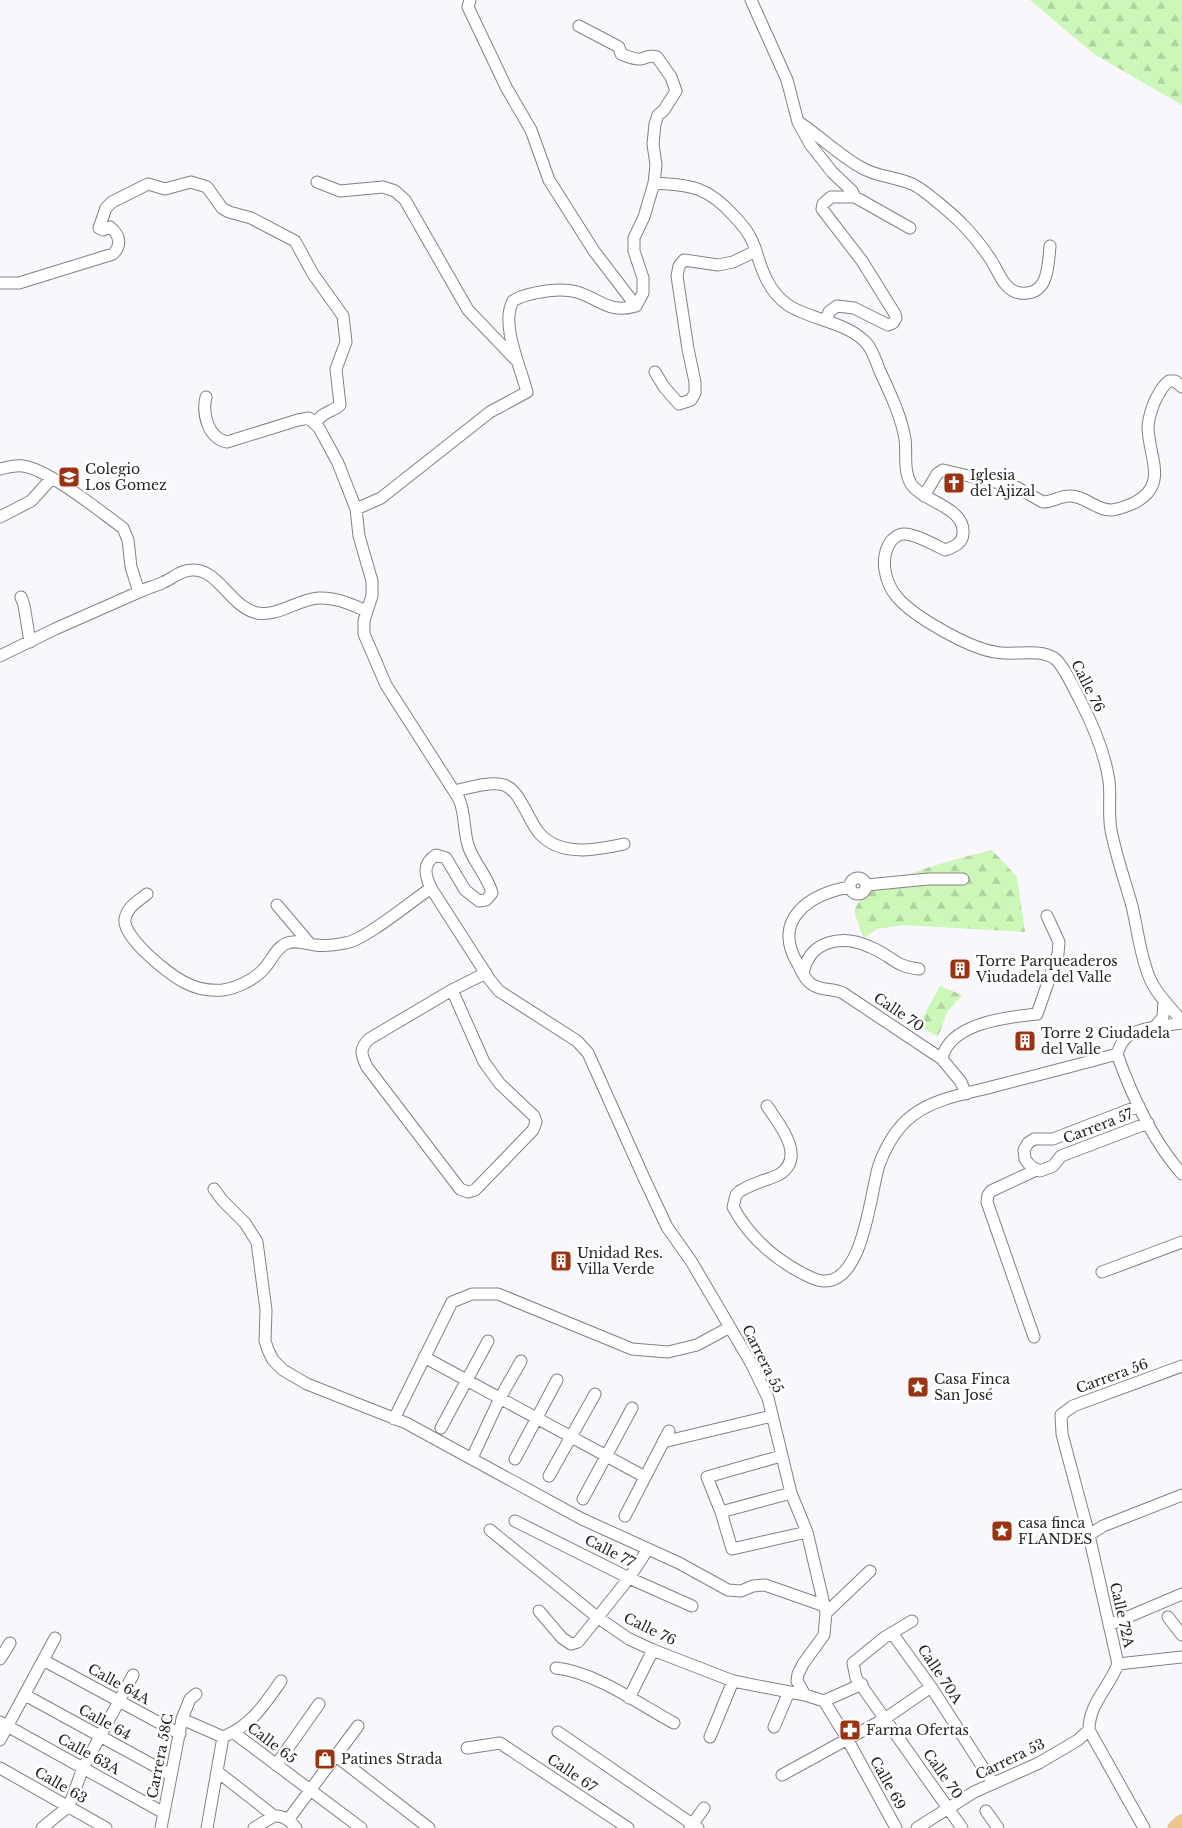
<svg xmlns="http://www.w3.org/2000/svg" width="1182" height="1828" viewBox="0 0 1182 1828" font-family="'Libre Baskerville',serif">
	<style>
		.forest { fill: url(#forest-firs) }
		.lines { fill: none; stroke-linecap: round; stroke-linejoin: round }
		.minor-casing { stroke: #828286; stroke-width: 13 }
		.major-casing { stroke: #d4d4d4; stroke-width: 16 }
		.minor { stroke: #fff; stroke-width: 11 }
		.major { stroke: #edc789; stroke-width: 14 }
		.labels { text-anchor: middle; stroke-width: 5; stroke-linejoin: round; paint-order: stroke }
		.poi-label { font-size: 14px; fill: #262628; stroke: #fff; text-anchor: start }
		.street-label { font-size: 14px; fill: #262628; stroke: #fff }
	</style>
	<defs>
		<pattern id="forest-firs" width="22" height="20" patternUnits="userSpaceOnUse" patternTransform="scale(1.25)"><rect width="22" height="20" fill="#cdf6b9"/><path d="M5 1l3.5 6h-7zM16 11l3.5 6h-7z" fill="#b0d39f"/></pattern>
	</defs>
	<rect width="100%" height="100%" fill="#f7f7fc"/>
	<path class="forest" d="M 1030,0 L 1182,0 L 1182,105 L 1094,54 Z
		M 992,850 L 1017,877 L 1025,932 L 904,925 L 877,929 L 864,938 C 862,932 855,917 855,912 C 855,883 968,856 992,850 Z
		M 940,986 L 962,995 L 947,1012 L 938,1037 L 919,1025 Z"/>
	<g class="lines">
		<g class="minor-casing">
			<path id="minor" d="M 470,0 L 468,7 L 506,87 L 531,130 L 549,180 L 594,251 L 636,306
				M 751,0 L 787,80 L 798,122 L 810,144 L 832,172 L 852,191 L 855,197 L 831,197 L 823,204 L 822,209 L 862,261 L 895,314 L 896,318 L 893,323 L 888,325 L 854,308 L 837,306 L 829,312 L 826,320
				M 579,26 L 619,47 L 621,54 C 627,56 634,60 641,59 C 648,57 651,55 657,57 L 671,77 L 676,91 L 664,110 L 658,115 L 655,124 L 653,144 L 656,165 L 654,183
				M 800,123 C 821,137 840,156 862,168 C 878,177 896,177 912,184 C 922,188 955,216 963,225 C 973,235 983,248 991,260 C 999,272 1004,291 1020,293 C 1049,296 1048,266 1050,246
				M 317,182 L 340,191 L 383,187 L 395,191 L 405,200 L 468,310 L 515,359
				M 855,197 L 910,228
				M 0,283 L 19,283 L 113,254 C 122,245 120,235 110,227 L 103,230 L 99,228 L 106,208 L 112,202 L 148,184 L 165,189 L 191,182 L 207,187 L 222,208 L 229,212 L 251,218 L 295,241 L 313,274 L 343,316 L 346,342 L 336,369 L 340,405 C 333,412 321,412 316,423
				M 655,372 L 664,387 L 679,404 L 691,400 L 695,393 L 695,382 L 688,349 L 677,276 L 679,266 L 684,260 L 718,265 L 733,262 L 756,251
				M 206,397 C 202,414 208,438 227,442 L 298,420 L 309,418 L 319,428 L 338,463 L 356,509 L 359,536 L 372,581 L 372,596 L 367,611
				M 0,469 C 8,467 15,465 23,466 C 48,469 101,512 123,528 L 128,540 L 131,567 L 139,592 C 147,588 156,586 164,582 C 173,578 181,570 192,570 C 218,568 230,607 257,613 C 278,617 298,599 319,598 C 336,597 352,605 367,611 L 364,621 L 364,634 L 386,685 L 459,799 C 466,815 463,833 469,848 C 475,864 488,877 492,893 L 486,900 L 479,901 L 465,890 L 446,858 L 436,855 C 422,864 425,875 431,888 L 490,980 L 499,991 L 577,1041 L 588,1053 L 644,1178 L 667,1227 L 691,1261 L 751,1363 L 768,1398 L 791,1493 L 807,1532 L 826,1613 L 824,1635 L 803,1664 L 798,1674 L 797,1681 L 805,1695
				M 924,496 L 937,474 L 943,470 L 1016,487 L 1043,502 C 1052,502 1060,496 1069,496 C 1084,495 1097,511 1112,510 C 1120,509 1127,506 1134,503 C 1169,485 1149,458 1148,428 C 1148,420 1151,411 1154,403 C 1158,394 1162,386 1169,381 L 1175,381 L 1182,387
				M 356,509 L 381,498 L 490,412 L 527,392 C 521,368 500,324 513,301 C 520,296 527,295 535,293 C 549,290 563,288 577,292 C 600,299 609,314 636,306 L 643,293 L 643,278 L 634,251 L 634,238 L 644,217 L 654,183 C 692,185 708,187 734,216 C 745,228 751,235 756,251 C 762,271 769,292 788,305 C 810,320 850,322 868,345 C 873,352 876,361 879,369 C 889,391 901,415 905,439 C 907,454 903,470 911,484 C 923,502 965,507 963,533 C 963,543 954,547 945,550 C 935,545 914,533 903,534 C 898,534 894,538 891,541 C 879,558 885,583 897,597 C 914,617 969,648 995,652 C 1013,656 1038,648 1054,658 C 1063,664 1074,689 1080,700 C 1093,725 1105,753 1109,781 C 1111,797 1108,814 1111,830 C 1116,856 1125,881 1132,906 C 1138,931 1140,956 1150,979 C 1157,995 1171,1008 1182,1021
				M 0,517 L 31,501 L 52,478
				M 21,597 L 24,605 L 30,642
				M 0,656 L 55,629 L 139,592
				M 454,791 C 469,788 489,781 504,785 C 513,788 518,796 522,804 C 528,813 532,825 540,834 C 561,857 597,850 624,844
				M850 886a8 8 0 1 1 16 0a8 8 0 1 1-16 0Z
				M 867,885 L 928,879 L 963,879
				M 850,887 C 809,894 771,920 798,964 C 801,971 805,979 810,983 C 819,991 833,988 843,993 L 942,1059 L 961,1082 L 966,1094
				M 147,894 C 138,901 127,907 125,919 C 122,937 170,976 186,983 C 197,989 210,991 223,990 C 237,988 253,980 263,970 C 271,962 275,949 285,944 C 295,939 305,944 315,945 C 324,946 336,945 345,943 C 364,941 413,900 431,888
				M 277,905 L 310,944
				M 803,974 C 809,940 842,934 870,947 C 891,955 895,967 919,969
				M 452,990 L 484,1062 L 500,1084 L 534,1116 L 536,1122 L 533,1130 L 475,1190 L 468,1192 L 460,1189 L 367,1067 C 361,1055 359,1049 369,1039 L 452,990 L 486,973
				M 1154,1028 L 1163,1017 L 1164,1000
				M 1117,1054 C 1132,1096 1152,1140 1182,1174
				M 1117,1054 C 1119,1048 1122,1041 1127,1037 C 1138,1027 1167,1026 1182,1023
				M 942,1059 C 949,1023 1007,1017 1037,1014 L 1058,954 L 1059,942 L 1047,916
				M 767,1106 C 778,1123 807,1156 780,1174 C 775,1177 768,1179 762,1181 C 754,1184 747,1187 740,1191 L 736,1195 L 733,1207 C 749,1236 770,1256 800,1272 C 808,1276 815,1281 824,1281 C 864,1282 870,1193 879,1165 C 886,1146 897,1127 913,1115 C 937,1097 971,1093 999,1085 C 1038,1075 1077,1065 1117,1054
				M 1139,1106 L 1053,1139 L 1034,1139 L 1028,1143 L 1024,1150 L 1025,1159 L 1028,1163 L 1032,1167 L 1040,1171 L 1053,1166 L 1061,1156 L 1148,1123
				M 214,1189 L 222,1200 L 245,1223 L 257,1242 L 266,1310 L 265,1341 L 268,1350 L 273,1360 L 283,1370 L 307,1384 L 406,1423 L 582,1519 L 679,1563 L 728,1590 L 741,1591 L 753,1586 L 765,1585 L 825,1606
				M 1102,1272 L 1182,1242
				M 1034,1337 L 987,1202 L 988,1195 L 991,1191 L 1036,1170
				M 424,1357 L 645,1477
				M 394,1419 L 452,1302 L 472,1294 L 498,1294 L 632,1349 L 668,1352 L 697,1345 L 730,1327
				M 441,1428 L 488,1341
				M 663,1442 L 772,1416
				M 781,1456 L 707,1477 L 721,1512 L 732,1549 L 807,1532
				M 472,1458 L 500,1398 L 521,1361
				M 515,1459 L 557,1380
				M 549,1476 L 595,1394
				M 583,1499 L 632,1408
				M 721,1512 L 791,1493
				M 625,1516 L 669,1431
				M 515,1521 L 629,1578 L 692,1606
				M 490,1530 L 597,1617 L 629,1639 L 653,1650 L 733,1681 L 805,1695 L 824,1701
				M 1089,1535 L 1103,1526 L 1182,1495
				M 539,1611 L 562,1638 L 571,1644 L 578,1642 L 629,1578 L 648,1549
				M 826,1613 L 870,1571
				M 1168,1617 L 1182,1635
				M 912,1621 L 885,1637 L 853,1663 L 856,1678 L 962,1828
				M 1109,1625 L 1182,1594
				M 892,1633 L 931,1687 L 993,1783
				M 0,1659 L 10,1643
				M 43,1660 L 180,1734
				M 1118,1664 L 1182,1657
				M 556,1668 C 595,1672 639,1704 674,1723
				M 25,1695 L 171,1775
				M 629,1698 L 653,1650
				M 824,1701 L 845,1735 L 896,1828
				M 824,1701 L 862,1684
				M 182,1719 L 223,1737 C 251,1726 264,1705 281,1681
				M 0,1722 L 164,1813
				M 774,1727 L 789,1692
				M 558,1732 L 698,1828
				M 234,1733 L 361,1828
				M 710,1737 L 733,1681
				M 0,1740 L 55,1638
				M 467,1748 L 500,1743 L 628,1828
				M 336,1756 L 429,1828
				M 276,1765 L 319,1704
				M 0,1768 L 106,1828
				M 218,1772 L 274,1816 C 284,1815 290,1821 296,1828
				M 782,1775 L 886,1718 L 931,1687
				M 986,1811 L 998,1828
				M 288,1820 L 358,1726
				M 42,1828 L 69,1806 L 83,1768 L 133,1675
				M 161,1828 L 182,1719 L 190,1699 L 196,1694
				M 207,1828 L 223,1737
				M 254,1828 L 274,1816
				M 690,1828 L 704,1808
				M 917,1828 L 974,1792 L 1039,1763 L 1078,1740 L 1089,1730
				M 1144,1828 L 1089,1730 C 1089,1703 1109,1688 1118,1664 L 1089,1535 L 1062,1434 L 1061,1415 L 1073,1406 L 1182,1366"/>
		</g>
		<g class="major-casing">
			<path id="major" d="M 1175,1828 L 1182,1822"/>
		</g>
		<use href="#minor" class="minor"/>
		<use href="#major" class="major"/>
	</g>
	<defs>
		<g id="school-square" transform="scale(1.125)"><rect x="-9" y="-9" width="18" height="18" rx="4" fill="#9a3312" stroke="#fff"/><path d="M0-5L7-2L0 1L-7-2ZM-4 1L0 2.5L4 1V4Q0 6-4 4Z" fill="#fff"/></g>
		<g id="church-square" transform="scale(1.125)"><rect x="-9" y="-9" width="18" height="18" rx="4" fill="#9a3312" stroke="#fff"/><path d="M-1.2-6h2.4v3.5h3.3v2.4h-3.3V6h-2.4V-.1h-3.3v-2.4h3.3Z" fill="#fff"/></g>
		<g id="building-square" transform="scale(1.125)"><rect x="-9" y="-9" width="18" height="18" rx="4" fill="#9a3312" stroke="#fff"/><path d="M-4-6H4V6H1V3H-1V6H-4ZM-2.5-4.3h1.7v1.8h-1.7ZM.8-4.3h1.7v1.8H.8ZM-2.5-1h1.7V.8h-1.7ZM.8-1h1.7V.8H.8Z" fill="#fff"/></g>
		<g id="sight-square" transform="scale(1.125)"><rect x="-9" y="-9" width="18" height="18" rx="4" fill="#9a3312" stroke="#fff"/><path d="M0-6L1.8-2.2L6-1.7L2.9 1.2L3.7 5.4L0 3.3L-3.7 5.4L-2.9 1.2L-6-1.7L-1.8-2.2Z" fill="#fff"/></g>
		<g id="pharmacy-square" transform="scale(1.125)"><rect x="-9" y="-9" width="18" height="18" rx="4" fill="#9a3312" stroke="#fff"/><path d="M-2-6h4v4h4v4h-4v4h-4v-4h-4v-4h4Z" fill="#fff"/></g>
		<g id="shop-square" transform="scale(1.125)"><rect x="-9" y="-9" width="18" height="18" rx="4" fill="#9a3312" stroke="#fff"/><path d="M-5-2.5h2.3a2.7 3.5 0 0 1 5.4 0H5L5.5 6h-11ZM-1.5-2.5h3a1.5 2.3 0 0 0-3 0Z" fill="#fff"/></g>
	</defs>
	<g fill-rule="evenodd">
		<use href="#school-square" x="69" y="477"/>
		<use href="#church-square" x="954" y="483"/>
		<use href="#building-square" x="960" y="969"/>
		<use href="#building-square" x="1025" y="1041"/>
		<use href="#building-square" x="561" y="1261"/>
		<use href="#sight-square" x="918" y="1387"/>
		<use href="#sight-square" x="1002" y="1531"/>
		<use href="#pharmacy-square" x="850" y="1730"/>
		<use href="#shop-square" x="325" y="1759"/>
	</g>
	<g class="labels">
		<g class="poi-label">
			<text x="85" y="474">Colegio<tspan x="85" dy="16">Los Gomez</tspan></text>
			<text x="970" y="480">Iglesia<tspan x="970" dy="16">del Ajizal</tspan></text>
			<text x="976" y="966">Torre Parqueaderos<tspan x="976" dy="16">Viudadela del Valle</tspan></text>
			<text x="1041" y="1038">Torre 2 Ciudadela<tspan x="1041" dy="16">del Valle</tspan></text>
			<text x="577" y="1258">Unidad Res.<tspan x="577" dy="16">Villa Verde</tspan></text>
			<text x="934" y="1384">Casa Finca<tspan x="934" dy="16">San José</tspan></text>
			<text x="1018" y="1528">casa finca<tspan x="1018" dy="16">FLANDES</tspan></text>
			<text x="866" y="1735">Farma Ofertas</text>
			<text x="341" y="1764">Patines Strada</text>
		</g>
		<g class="street-label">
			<text transform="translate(1088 686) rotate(63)" y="5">Calle 76</text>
			<text transform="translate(899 1012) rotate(34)" y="5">Calle 70</text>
			<text transform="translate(1098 1126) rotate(-21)" y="5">Carrera 57</text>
			<text transform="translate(763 1359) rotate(63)" y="5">Carrera 55</text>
			<text transform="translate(1112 1376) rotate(-20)" y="5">Carrera 56</text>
			<text transform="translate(610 1551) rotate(27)" y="5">Calle 77</text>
			<text transform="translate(1122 1615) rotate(77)" y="5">Calle 72A</text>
			<text transform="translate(650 1629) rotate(26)" y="5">Calle 76</text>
			<text transform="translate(940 1674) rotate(56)" y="5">Calle 70A</text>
			<text transform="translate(119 1684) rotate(29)" y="5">Calle 64A</text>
			<text transform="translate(105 1722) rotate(29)" y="5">Calle 64</text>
			<text transform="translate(272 1743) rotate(37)" y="5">Calle 65</text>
			<text transform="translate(89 1754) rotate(29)" y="5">Calle 63A</text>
			<text transform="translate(160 1756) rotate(-79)" y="5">Carrera 58C</text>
			<text transform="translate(1010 1759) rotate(-26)" y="5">Carrera 53</text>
			<text transform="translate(572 1773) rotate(34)" y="5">Calle 67</text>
			<text transform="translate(943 1774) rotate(55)" y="5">Calle 70</text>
			<text transform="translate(888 1783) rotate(61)" y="5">Calle 69</text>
			<text transform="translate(61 1785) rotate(30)" y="5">Calle 63</text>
		</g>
	</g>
</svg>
